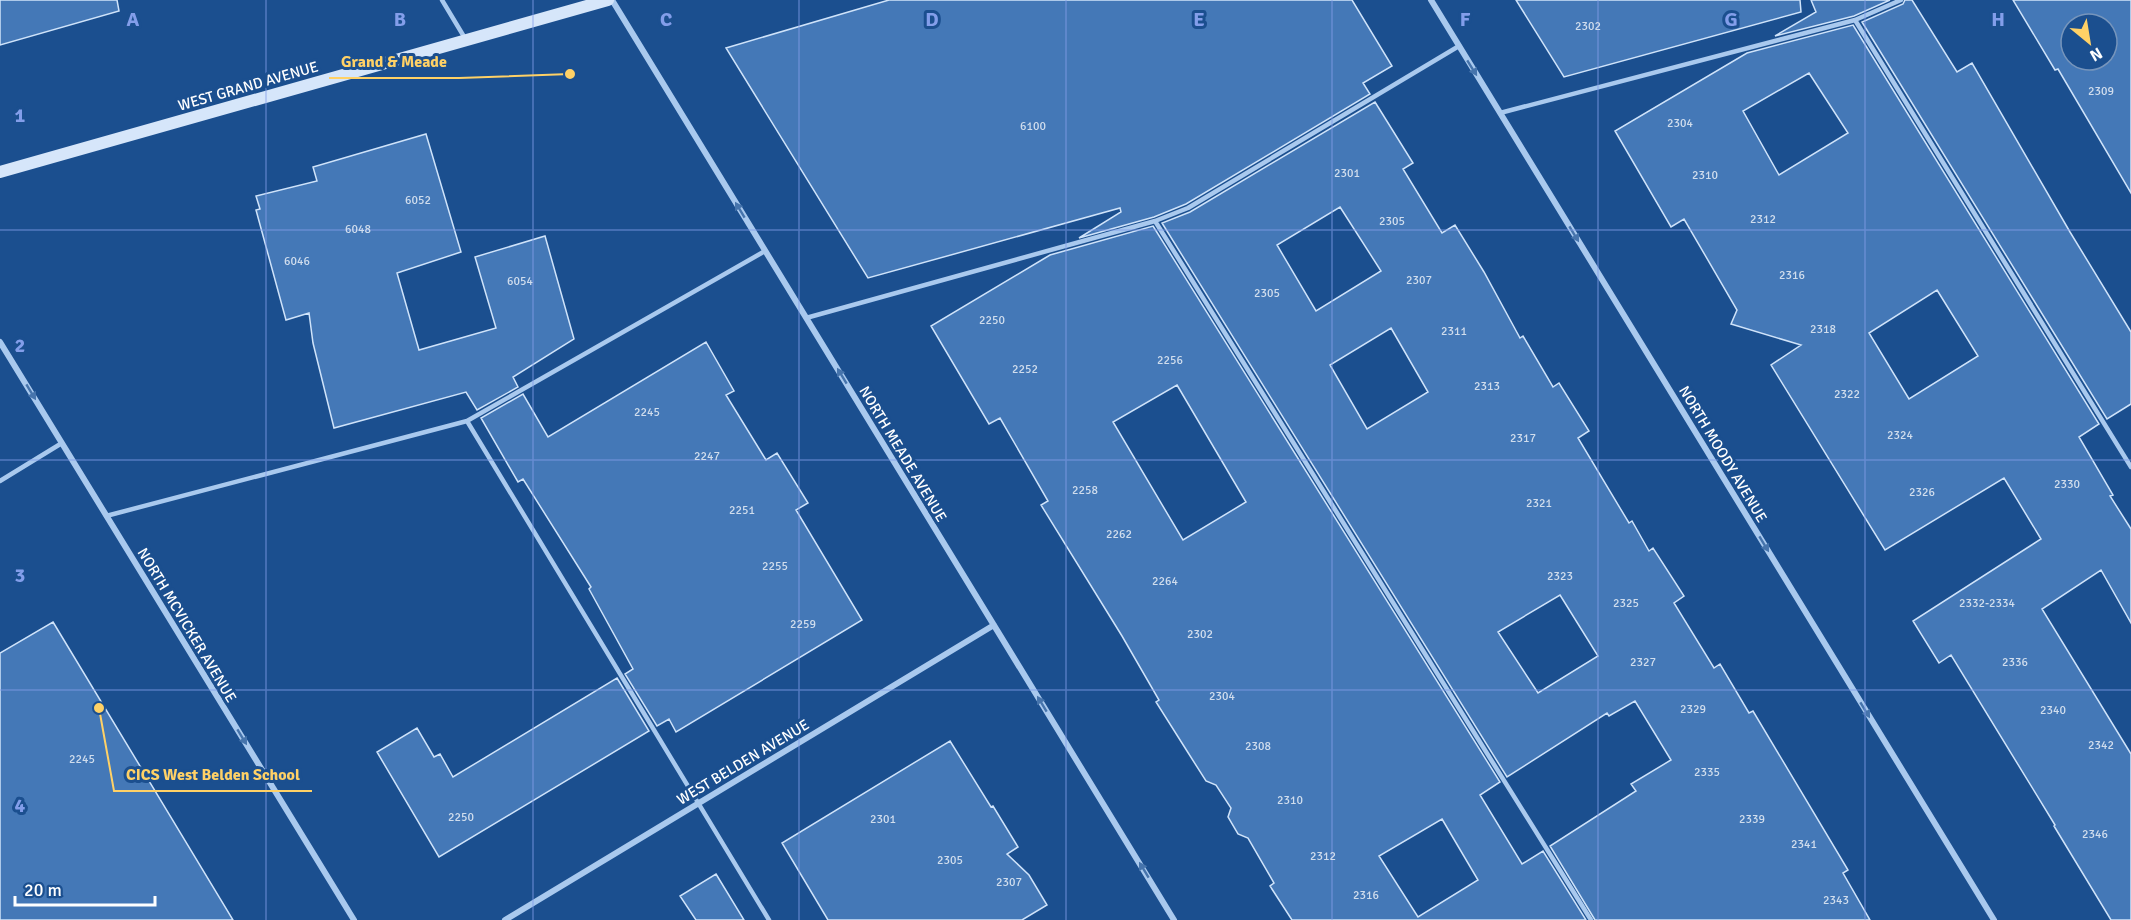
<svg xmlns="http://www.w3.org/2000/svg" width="2131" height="920" viewBox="0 0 2131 920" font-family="Signika,sans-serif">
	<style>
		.building { fill: #4478b7; stroke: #cfe3fa; stroke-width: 1.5; fill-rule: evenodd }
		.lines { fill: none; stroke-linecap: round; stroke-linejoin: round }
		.service { stroke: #a9c9ee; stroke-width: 4.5 }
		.minor { stroke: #a9c9ee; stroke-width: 6 }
		.secondary { stroke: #d6e6fa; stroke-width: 12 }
		.oneway { fill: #4674ac }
		.grid { fill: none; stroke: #839eea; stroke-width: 1.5; stroke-opacity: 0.55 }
		.labels { text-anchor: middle; stroke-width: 6; stroke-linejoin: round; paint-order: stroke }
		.number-label { font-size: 12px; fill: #d0dded }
		.street-label { font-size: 15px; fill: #fff; stroke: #1b4f8f }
		.grid-label { font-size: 20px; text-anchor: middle; font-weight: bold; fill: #839eea; stroke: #1b4f8f; stroke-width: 6; stroke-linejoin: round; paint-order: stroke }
		.leader { fill: none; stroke: #ffd166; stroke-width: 2 }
		.callout-dot { fill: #ffd166; stroke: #1b4f8f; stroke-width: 2 }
		.callout-label { font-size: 16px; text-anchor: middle; font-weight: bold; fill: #ffd166; stroke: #1b4f8f; stroke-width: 6; stroke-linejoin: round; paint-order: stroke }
	</style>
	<rect width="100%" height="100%" fill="#1b4f8f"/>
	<path class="building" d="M 0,0 L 117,0 L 119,11 L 0,45 Z
		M 889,0 L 1352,0 L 1392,66 L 1363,83 L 1370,94 L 1186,204 L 1154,217 L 1079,238 L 1121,212 L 1120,208 L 868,278 L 726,48 Z
		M 1516,0 L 1800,0 L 1801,12 L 1564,77 Z
		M 1811,0 L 1890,0 L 1854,16 L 1775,36 L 1816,12 Z
		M 1905,0 L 1912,0 L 1957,72 L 1972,63 L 2070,232 L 2131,332 L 2131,404 L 2107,419 L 1862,22 L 1903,4 Z
		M 2013,0 L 2131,0 L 2131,193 L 2058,69 L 2055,70 ZM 2071,24 L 2107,24 L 2107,60 L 2071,60 Z
		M 1853,25 L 2099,424 L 2079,437 L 2113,495 L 2110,496 L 2131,529 L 2131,623 L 2101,570 L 2042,609 L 2131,754 L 2131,920 L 2111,920 L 2054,826 L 2055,825 L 1951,655 L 1939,663 L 1913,621 L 2041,539 L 2004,478 L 1885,550 L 1771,365 L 1801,345 L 1731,324 L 1737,310 L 1684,219 L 1671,227 L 1615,131 L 1747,53 ZM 1809,73 L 1848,133 L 1779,175 L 1743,111 ZM 1937,290 L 1978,356 L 1909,399 L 1869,333 Z
		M 1375,102 L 1413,163 L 1403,169 L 1442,233 L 1455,225 L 1484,272 L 1520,338 L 1523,336 L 1553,387 L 1559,383 L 1589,431 L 1578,438 L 1629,523 L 1632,521 L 1649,551 L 1653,548 L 1684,596 L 1674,603 L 1714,668 L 1720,664 L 1749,713 L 1753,711 L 1848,870 L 1843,873 L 1870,920 L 1595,920 L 1550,846 L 1636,791 L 1631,784 L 1671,760 L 1635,701 L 1609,716 L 1607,713 L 1507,777 L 1162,223 L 1190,212 ZM 1340,207 L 1381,271 L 1316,311 L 1277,245 ZM 1391,328 L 1428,392 L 1367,429 L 1330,365 ZM 1560,595 L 1598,656 L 1538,693 L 1498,632 Z
		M 426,134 L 461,252 L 397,273 L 419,350 L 496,328 L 475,257 L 545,236 L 574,339 L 513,377 L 518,387 L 477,410 L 466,392 L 334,428 L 313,343 L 309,313 L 286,320 L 256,210 L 260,209 L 256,196 L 317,181 L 313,167 Z
		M 1153,226 L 1500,782 L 1480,795 L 1522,864 L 1543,851 L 1586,920 L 1292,920 L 1270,886 L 1274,883 L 1248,838 L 1238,834 L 1228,817 L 1231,808 L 1216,785 L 1206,781 L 1187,751 L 1156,702 L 1159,700 L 1122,636 L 1041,505 L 1048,501 L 1000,418 L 989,424 L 931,326 L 1050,255 ZM 1177,385 L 1246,502 L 1183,540 L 1113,422 ZM 1442,819 L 1478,880 L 1418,917 L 1379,856 Z
		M 706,342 L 734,391 L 726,395 L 766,460 L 777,453 L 808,503 L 796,510 L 862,620 L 676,732 L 669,719 L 657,726 L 625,674 L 633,669 L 589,589 L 591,587 L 523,479 L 518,482 L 481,418 L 523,394 L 548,437 Z
		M 53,622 L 233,920 L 0,920 L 0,653 Z
		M 617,678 L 649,731 L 439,857 L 377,752 L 417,728 L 434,757 L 440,754 L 453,777 Z
		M 950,741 L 991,807 L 993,806 L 1018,847 L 1007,854 L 1029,875 L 1047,905 L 1022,920 L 828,920 L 782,843 Z
		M 716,874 L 744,920 L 696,920 L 680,896 Z"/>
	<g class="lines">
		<path class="service" d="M 442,0 L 466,40
			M 1855,20 L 2131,467
			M 1500,113 L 1855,20 L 1901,0
			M 1155,221 L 1591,920
			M 806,318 L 1155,221 L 1188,208 L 1459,46
			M 467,421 L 769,920
			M 0,481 L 62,443
			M 106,516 L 467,421 L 765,251"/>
		<path class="minor" d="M 612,0 L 1174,920
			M 1431,0 L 1994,920
			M 0,342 L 354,920
			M 505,920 L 994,625"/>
		<path class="secondary" d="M 0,172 L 608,0"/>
	</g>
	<defs><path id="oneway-solid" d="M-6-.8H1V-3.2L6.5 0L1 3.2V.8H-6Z" transform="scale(1.5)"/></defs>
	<g class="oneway">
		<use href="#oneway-solid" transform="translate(1472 68) rotate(58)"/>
		<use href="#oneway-solid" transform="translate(740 210) rotate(-121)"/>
		<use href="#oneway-solid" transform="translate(1574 234) rotate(59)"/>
		<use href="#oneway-solid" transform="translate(842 376) rotate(-121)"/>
		<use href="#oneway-solid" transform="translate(31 392) rotate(59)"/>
		<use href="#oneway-solid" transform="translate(1764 544) rotate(59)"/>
		<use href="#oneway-solid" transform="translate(1042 704) rotate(-121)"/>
		<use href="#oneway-solid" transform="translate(1865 710) rotate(59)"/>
		<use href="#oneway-solid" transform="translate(242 737) rotate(59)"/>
		<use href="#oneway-solid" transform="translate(1144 870) rotate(-121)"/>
	</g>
	<path class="grid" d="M 266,0 L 266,920M 533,0 L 533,920M 799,0 L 799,920M 1066,0 L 1066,920M 1332,0 L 1332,920M 1598,0 L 1598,920M 1865,0 L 1865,920M 0,230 L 2131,230M 0,460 L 2131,460M 0,690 L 2131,690"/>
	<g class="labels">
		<g class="number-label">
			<text x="1588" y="30">2302</text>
			<text x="2101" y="95">2309</text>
			<text x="1680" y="127">2304</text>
			<text x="1033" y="130">6100</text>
			<text x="1347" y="177">2301</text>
			<text x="1705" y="179">2310</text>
			<text x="418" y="204">6052</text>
			<text x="1763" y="223">2312</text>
			<text x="1392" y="225">2305</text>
			<text x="358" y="233">6048</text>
			<text x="297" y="265">6046</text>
			<text x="1792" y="279">2316</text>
			<text x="1419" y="284">2307</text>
			<text x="520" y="285">6054</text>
			<text x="1267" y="297">2305</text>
			<text x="992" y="324">2250</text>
			<text x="1823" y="333">2318</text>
			<text x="1454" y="335">2311</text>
			<text x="1170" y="364">2256</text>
			<text x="1025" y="373">2252</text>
			<text x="1487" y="390">2313</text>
			<text x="1847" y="398">2322</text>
			<text x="647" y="416">2245</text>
			<text x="1900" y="439">2324</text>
			<text x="1523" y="442">2317</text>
			<text x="707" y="460">2247</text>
			<text x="2067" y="488">2330</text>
			<text x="1085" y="494">2258</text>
			<text x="1922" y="496">2326</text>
			<text x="1539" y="507">2321</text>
			<text x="742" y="514">2251</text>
			<text x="1119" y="538">2262</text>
			<text x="775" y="570">2255</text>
			<text x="1560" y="580">2323</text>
			<text x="1165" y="585">2264</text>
			<text x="1626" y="607">2325</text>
			<text x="1987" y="607">2332-2334</text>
			<text x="803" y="628">2259</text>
			<text x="1200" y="638">2302</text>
			<text x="1643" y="666">2327</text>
			<text x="2015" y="666">2336</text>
			<text x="1222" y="700">2304</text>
			<text x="1693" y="713">2329</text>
			<text x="2053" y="714">2340</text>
			<text x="2101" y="749">2342</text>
			<text x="1258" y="750">2308</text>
			<text x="82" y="763">2245</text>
			<text x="1707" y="776">2335</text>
			<text x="1290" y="804">2310</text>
			<text x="461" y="821">2250</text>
			<text x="883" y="823">2301</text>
			<text x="1752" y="823">2339</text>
			<text x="2095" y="838">2346</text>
			<text x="1804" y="848">2341</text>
			<text x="1323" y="860">2312</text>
			<text x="950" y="864">2305</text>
			<text x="1009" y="886">2307</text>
			<text x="1366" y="899">2316</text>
			<text x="1836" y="904">2343</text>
		</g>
		<g class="street-label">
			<text transform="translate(248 86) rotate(-16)" y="5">WEST GRAND AVENUE</text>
			<text transform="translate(903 454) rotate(59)" y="5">NORTH MEADE AVENUE</text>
			<text transform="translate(1723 454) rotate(59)" y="5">NORTH MOODY AVENUE</text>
			<text transform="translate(187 625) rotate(59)" y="5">NORTH MCVICKER AVENUE</text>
			<text transform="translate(743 762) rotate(-31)" y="5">WEST BELDEN AVENUE</text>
		</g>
	</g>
	<g class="grid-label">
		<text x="133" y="26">A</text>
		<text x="400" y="26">B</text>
		<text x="666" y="26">C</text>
		<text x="932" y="26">D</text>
		<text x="1199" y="26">E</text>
		<text x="1465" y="26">F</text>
		<text x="1731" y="26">G</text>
		<text x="1998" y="26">H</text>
		<text x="20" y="122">1</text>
		<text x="20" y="352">2</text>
		<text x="20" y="582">3</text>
		<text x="20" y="812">4</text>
	</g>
	<path class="leader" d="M570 74L459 78H329M99 708L114 791H312"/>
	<g class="callout-dot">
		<circle cx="570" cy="74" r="6"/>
		<circle cx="99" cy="708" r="6"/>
	</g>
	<g class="callout-label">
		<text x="394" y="67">Grand &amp; Meade</text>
		<text x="213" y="780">CICS West Belden School</text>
	</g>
	<g transform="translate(2089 42) rotate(150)"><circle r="28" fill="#1b4f8f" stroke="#7695bc" stroke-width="1.5"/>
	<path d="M0-4.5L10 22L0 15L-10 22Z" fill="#ffd166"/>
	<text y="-9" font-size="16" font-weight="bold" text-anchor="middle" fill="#ffffff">N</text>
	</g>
	<path d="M15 896v9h140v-9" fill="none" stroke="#ffffff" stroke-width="3"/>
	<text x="24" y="896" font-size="18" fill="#ffffff" stroke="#1b4f8f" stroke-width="4.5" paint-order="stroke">20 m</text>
</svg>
